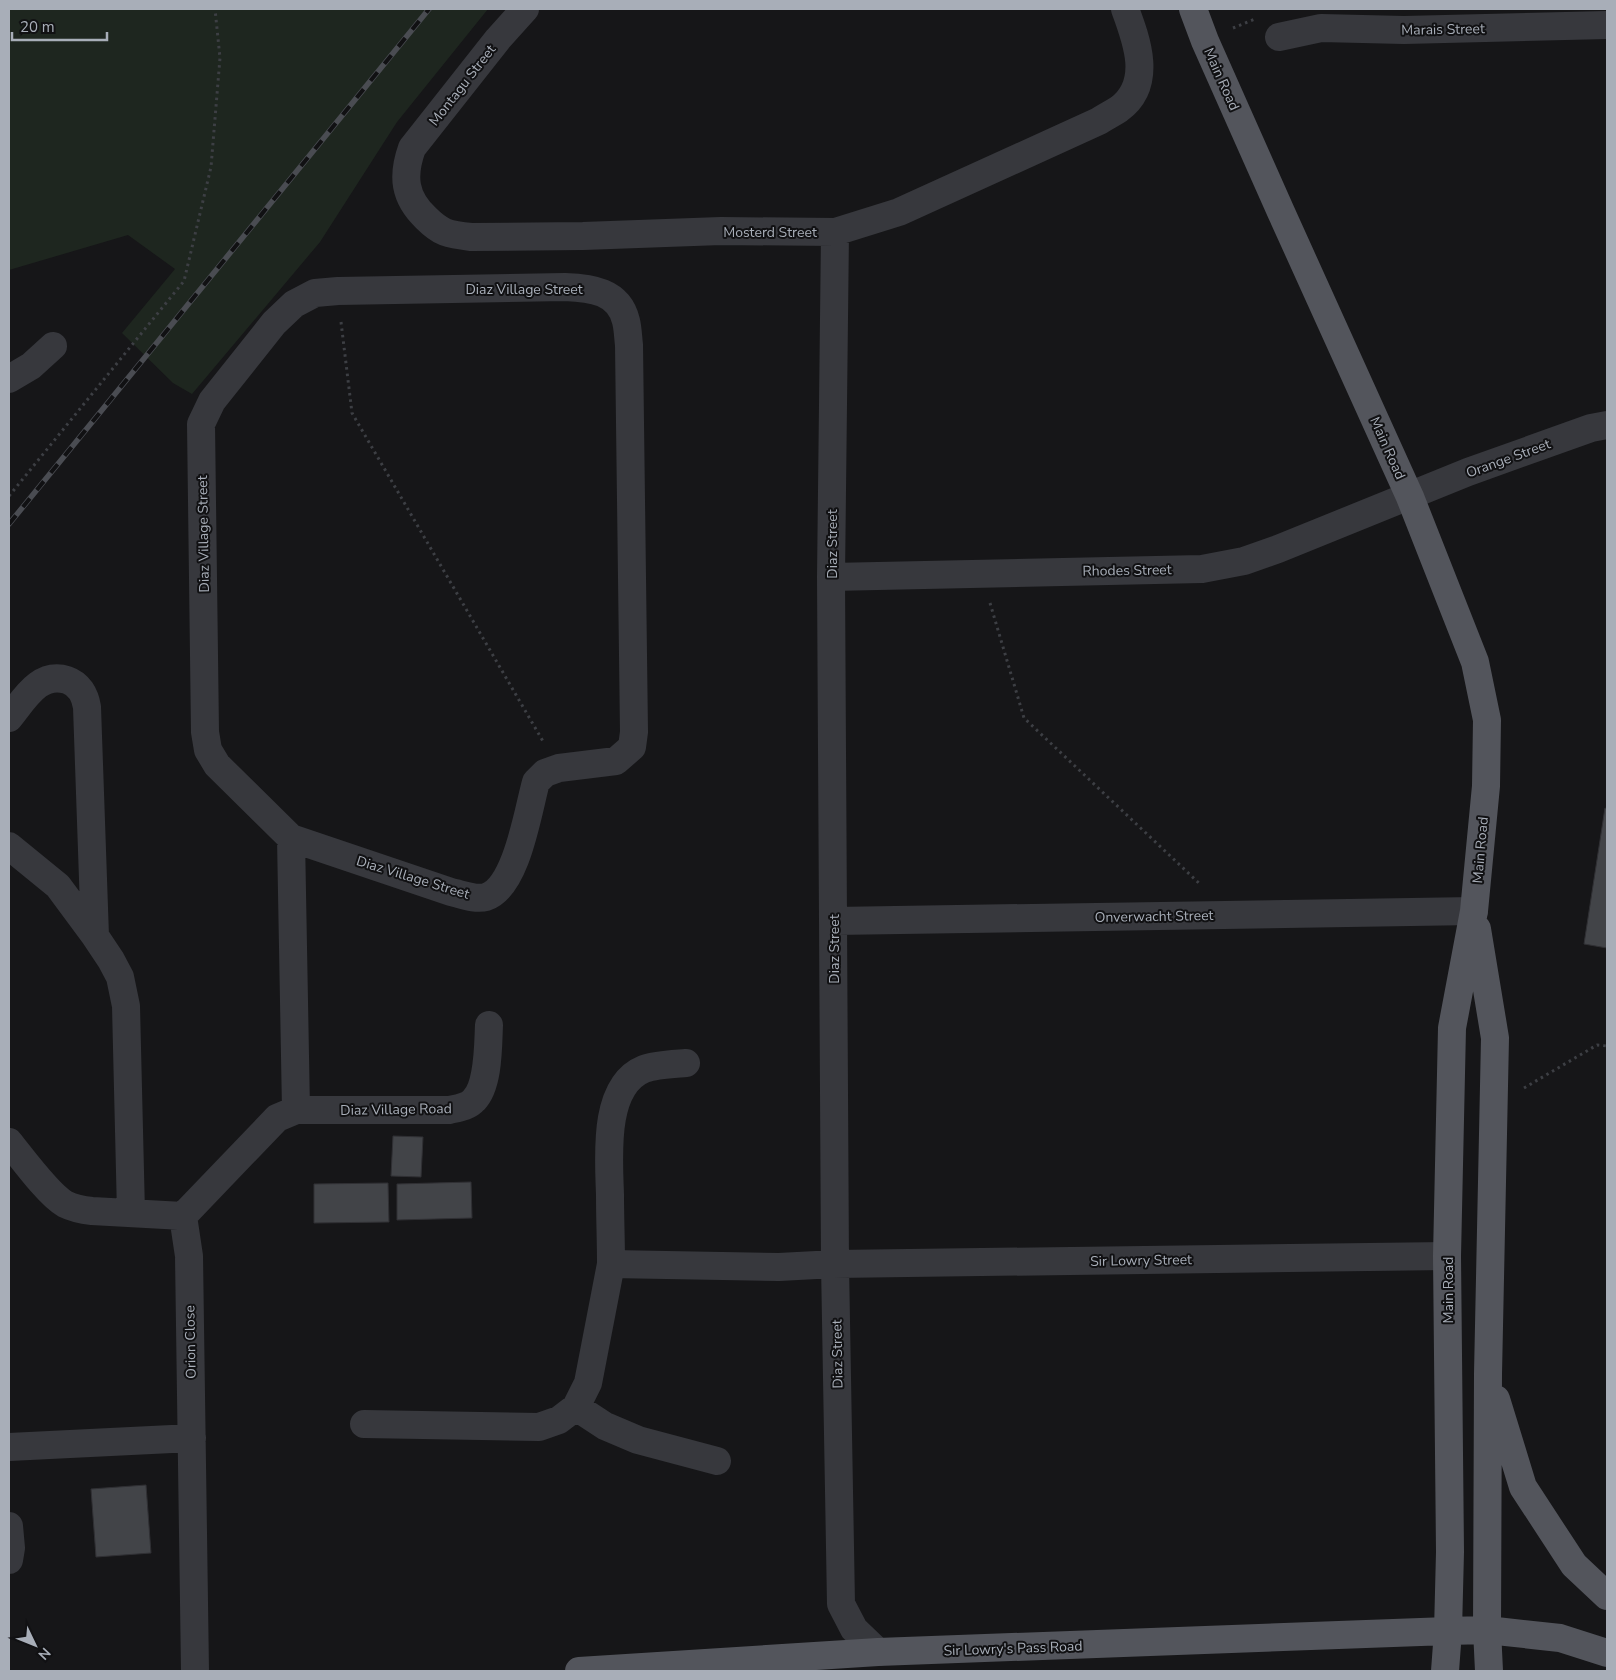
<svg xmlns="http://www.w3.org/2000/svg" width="1616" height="1680" viewBox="0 0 1616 1680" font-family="'Nunito Sans',sans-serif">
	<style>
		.green { fill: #1e261f }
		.building { fill: #424448; stroke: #303034 }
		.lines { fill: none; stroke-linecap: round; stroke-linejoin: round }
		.path { stroke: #3d3f44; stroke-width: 3; stroke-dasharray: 2.5 4; stroke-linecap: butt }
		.minor { stroke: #37383d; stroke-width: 28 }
		.major { stroke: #53555c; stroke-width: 28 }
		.rail-casing { stroke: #4a4c52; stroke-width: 5.5 }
		.rail { stroke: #111113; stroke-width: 4; stroke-dasharray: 11; stroke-linecap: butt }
		.labels { text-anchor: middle; stroke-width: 4; stroke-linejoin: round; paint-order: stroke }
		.street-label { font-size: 14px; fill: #a8aeb8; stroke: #111113 }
	</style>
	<rect width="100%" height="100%" fill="#161618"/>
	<path class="green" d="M 9,9 L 488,9 L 397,122 L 320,242 L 192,394 L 173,383 L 122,333 L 175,269 L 128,235 L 9,270 Z"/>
	<path class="building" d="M 1605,808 L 1607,809 L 1607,948 L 1584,944 Z
		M 393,1136 L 423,1137 L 421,1177 L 391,1176 Z
		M 471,1182 L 472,1218 L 397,1220 L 397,1184 Z
		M 388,1183 L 389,1222 L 314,1223 L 314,1184 Z
		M 146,1485 L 151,1553 L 96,1557 L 91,1489 Z"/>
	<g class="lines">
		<path class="path" d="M 1233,28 L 1255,19
			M 341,322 L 352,413 L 544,743
			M 9,496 L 184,281 L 211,167 L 220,58 L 215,9
			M 990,603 L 1024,718 L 1201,885
			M 1524,1088 L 1597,1045 L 1607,1046"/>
		<path class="minor" d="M 525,9 L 498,39 L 412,148 C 402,176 404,197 426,218 C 431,223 438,229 445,232 C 453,235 462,236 471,237 L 583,236 L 721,231 L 835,232 L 899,212 L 1099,121 C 1105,117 1113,113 1119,109 C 1153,84 1137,41 1125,9
			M 1279,37 L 1321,28 L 1404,30 L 1607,25
			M 835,232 L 831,577 L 835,1264 L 841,1604 L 854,1629 L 878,1652
			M 565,287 C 591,288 619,291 626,321 C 628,329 628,337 629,345 L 634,732 L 632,747 L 616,761 L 559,768 L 545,773 L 536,782 C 528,810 517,887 486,897 C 475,900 461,894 451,892 L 291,838 L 217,765 L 208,750 L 205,732 L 201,424 L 212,401 L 274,323 L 294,304 L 315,293 L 338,291 Z
			M 9,379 L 31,366 L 53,346
			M 831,577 L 1202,569 L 1244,561 L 1278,549 L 1468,472 L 1591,428 L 1607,425
			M 9,718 C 24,700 39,671 67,680 C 79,684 85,695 87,707 L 95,936
			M 291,838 L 296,1110
			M 9,846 L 58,886 L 95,936 L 111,960 L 120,977 L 126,1006 L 131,1213
			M 834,921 L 1474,911
			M 9,1142 C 22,1158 48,1194 65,1204 C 73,1208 82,1210 92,1211 L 183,1216 L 189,1256 L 195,1671
			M 183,1216 L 277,1118 L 296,1110 L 449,1110 C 458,1108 468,1107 474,1100 C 489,1085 488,1044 489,1025
			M 611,1264 C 611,1241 610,1218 610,1195 C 609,1159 602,1086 644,1069 C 654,1065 675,1064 686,1063
			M 576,1407 L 605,1426 L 638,1440 L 717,1461
			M 364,1424 L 539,1427 L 559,1420 L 576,1407 L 588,1383 L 611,1264 L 779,1267 L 835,1264 L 1447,1256
			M 9,1447 L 192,1438
			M 9,1526 L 11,1548 L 9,1560"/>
		<path class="major" d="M 1193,9 L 1205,41 L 1281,212 L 1410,497 L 1475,662 L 1487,720 L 1486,786 L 1474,911 L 1452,1028 L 1447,1256 L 1450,1552 L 1448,1631 L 1445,1671
			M 1477,929 L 1495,1038 L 1488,1374 L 1487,1630 L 1489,1671
			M 1496,1399 L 1523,1487 L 1574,1565 L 1607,1596
			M 579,1671 L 878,1652 L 1448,1631 L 1487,1630 L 1560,1638 L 1607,1653"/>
		<g class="rail-casing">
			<path id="rail" d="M 9,524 L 429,9"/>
		</g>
		<use href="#rail" class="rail"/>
	</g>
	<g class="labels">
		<g class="street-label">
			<text transform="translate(1443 29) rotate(-1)" y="5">Marais Street</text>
			<text transform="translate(1222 79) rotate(66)" y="5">Main Road</text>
			<text transform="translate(462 85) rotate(-52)" y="5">Montagu Street</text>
			<text x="770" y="237">Mosterd Street</text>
			<text x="524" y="294">Diaz Village Street</text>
			<text transform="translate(1388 448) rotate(66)" y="5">Main Road</text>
			<text transform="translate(1508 458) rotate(-20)" y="5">Orange Street</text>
			<text transform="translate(203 534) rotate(-91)" y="5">Diaz Village Street</text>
			<text transform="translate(832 544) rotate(-90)" y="5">Diaz Street</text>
			<text transform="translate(1127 570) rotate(-1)" y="5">Rhodes Street</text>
			<text transform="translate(1480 850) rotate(-85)" y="5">Main Road</text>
			<text transform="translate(413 877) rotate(17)" y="5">Diaz Village Street</text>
			<text transform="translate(1154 916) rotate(-1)" y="5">Onverwacht Street</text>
			<text transform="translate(834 949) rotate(-90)" y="5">Diaz Street</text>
			<text transform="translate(396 1109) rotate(-1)" y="5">Diaz Village Road</text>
			<text transform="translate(1141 1260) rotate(-1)" y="5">Sir Lowry Street</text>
			<text transform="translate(1448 1290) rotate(-90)" y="5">Main Road</text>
			<text transform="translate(190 1342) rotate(-91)" y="5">Orion Close</text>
			<text transform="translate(837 1354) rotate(-91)" y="5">Diaz Street</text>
			<text transform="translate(1013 1648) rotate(-2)" y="5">Sir Lowry's Pass Road</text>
		</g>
	</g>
	<rect width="1616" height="1680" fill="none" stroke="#a8aeb8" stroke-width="20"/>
	<g transform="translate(35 1645) rotate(133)" stroke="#111113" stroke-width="4" paint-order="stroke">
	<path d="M0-4L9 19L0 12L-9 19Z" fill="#a8aeb8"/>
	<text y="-8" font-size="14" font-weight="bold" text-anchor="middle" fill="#a8aeb8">N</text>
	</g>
	<path d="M12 32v8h95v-8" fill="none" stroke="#a8aeb8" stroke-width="2.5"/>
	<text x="20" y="32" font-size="15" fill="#a8aeb8" stroke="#111113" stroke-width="4" paint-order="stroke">20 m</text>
</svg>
